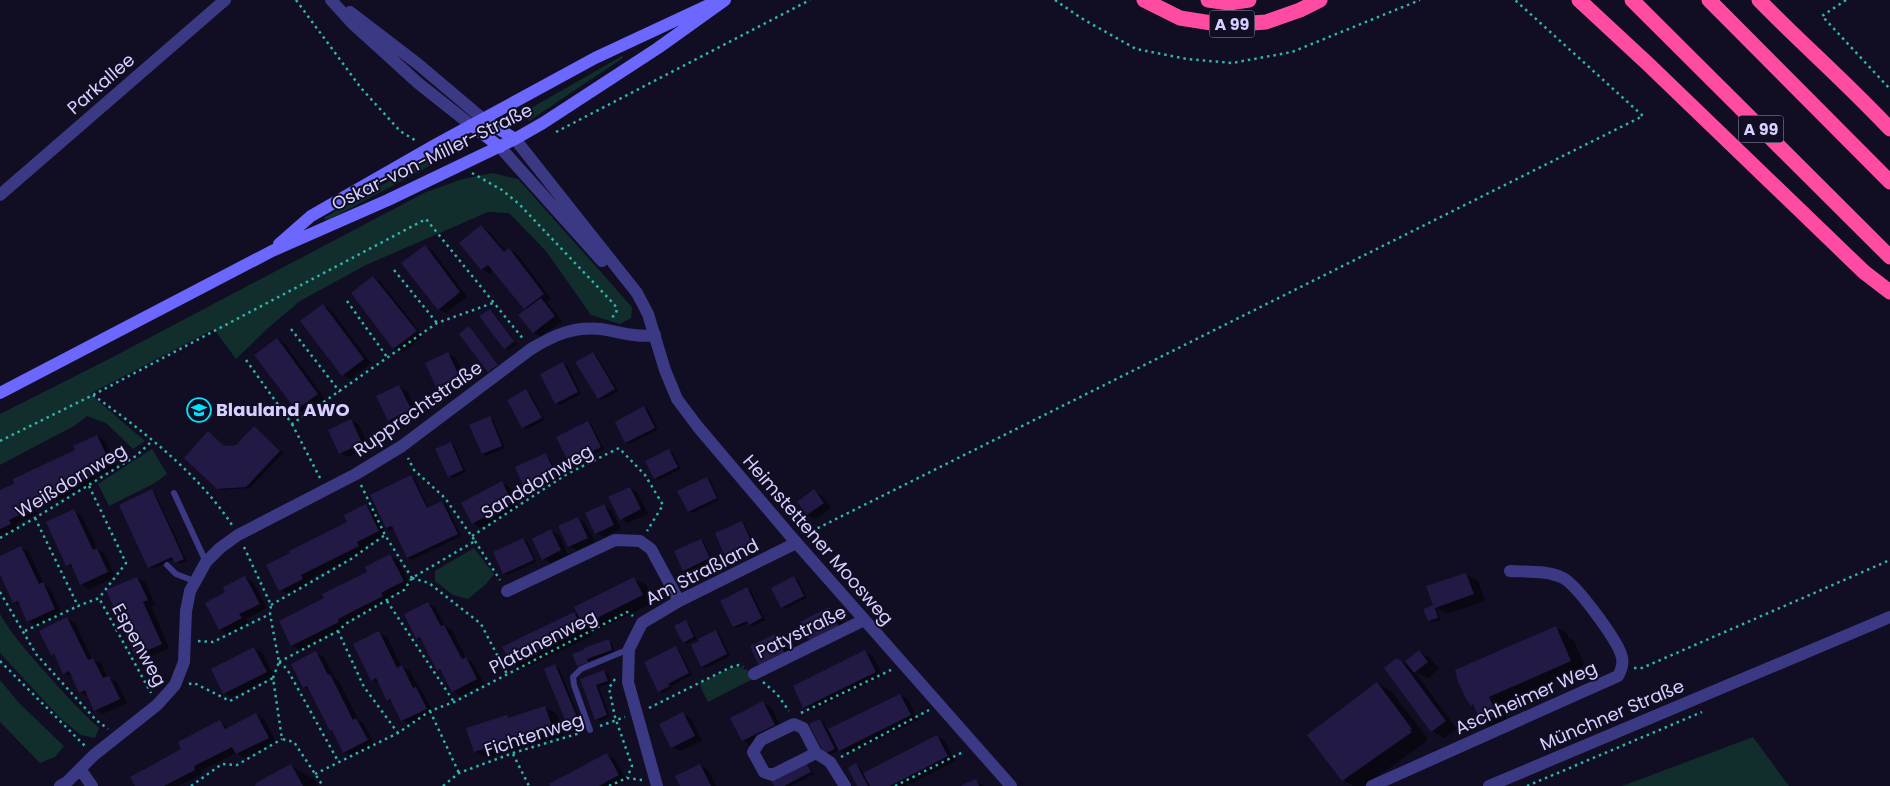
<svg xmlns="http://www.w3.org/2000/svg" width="1890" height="786" viewBox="0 0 1890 786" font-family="Poppins,sans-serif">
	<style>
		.green { fill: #112d2c }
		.shadow { fill: #0007 }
		.building { fill: #221a44 }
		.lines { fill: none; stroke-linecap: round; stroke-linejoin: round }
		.path { stroke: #2eb5ad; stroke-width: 2.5; stroke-dasharray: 2.5 4; stroke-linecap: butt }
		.service { stroke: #3b3983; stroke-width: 6 }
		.minor { stroke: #3b3983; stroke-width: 12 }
		.tertiary { stroke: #3b3983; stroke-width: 12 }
		.secondary { stroke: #6b67ff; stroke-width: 12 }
		.motorway { stroke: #ff4ba2; stroke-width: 15 }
		.labels { text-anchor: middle; stroke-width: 4; stroke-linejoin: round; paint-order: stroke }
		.shield { fill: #110e23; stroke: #9a96bd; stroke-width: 1 }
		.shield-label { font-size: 16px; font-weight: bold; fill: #d5d0ff }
		.street-label { font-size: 18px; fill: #d5d0ff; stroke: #110e23 }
		.poi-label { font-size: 18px; font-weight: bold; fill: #d5d0ff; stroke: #110e23; text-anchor: start }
	</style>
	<rect width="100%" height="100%" fill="#110e23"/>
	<path class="green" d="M 622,56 L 623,58 L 529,121 L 526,116 L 526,112 L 531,108 Z
		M 443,151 L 445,155 L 441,160 L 330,219 L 325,220 L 325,217 Z
		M 492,173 L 518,179 L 632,307 L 631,318 L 620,324 L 591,315 L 546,251 L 509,213 L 488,212 L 366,265 L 300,301 L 267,329 L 236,359 L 214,329 L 90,394 L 145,441 L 133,449 L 106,423 L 87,416 L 74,426 L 0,465 L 0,414 L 109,359 L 426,192 L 463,179 Z
		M 152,449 L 167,474 L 153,484 L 109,506 L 98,484 Z
		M 474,548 L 494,574 L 486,584 L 468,599 L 453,595 L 435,581 L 435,571 Z
		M 0,614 C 12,635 29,654 45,672 C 62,691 79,710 99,728 L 95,738 L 81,735 L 61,719 L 0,653 Z
		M 739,667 L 747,670 L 755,678 L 708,702 L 701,688 L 700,683 L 731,668 Z
		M 0,680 L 20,704 L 64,746 L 55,757 L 40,763 L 0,722 Z
		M 1753,737 L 1789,786 L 1622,786 Z"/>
	<path class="shadow" d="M 481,227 L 489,231 L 506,252 L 509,249 L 517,254 L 551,299 L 547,302 L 562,321 L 541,337 L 534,332 L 527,310 L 494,270 L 490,274 L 482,269 L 461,243 Z
		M 425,247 L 433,251 L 467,297 L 446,313 L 438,309 Z
		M 374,277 L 381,282 L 423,336 L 402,353 L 394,348 Z
		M 323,305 L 331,310 L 371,363 L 351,379 L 343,375 Z
		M 490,310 L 493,312 L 514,340 L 504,348 Z
		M 469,328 L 472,330 L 500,368 L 492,373 L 489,371 Z
		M 277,339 L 285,344 L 325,399 L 305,414 L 297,409 L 256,355 Z
		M 516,342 L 517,344 L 508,350 L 506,349 Z
		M 593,353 L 596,355 L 618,391 L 602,400 L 599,398 Z
		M 448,354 L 456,358 L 466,380 L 445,390 L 437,386 Z
		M 563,363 L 567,365 L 581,394 L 560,405 L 556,403 Z
		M 399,386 L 407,391 L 418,414 L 397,424 L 389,420 Z
		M 526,391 L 530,393 L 544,420 L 527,429 L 523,427 L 509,400 Z
		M 644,407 L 648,409 L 658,430 L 629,444 L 626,442 Z
		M 490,418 L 493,420 L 505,448 L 486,456 L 483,454 Z
		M 351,420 L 359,425 L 369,447 L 348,457 L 340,453 Z
		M 588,422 L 591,424 L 604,449 L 573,464 L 570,462 Z
		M 257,430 L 283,453 L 250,488 L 221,490 L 217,488 L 225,447 L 237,446 Z
		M 97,436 L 105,441 L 117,467 L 96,477 L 98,481 L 35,510 L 38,514 L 16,524 L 18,528 L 0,536 L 0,492 L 77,451 Z
		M 450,443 L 454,445 L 466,472 L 453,478 L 449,476 Z
		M 669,451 L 673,453 L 681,469 L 659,480 L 655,478 L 647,462 Z
		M 546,455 L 549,457 L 559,478 L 530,491 L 526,489 Z
		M 411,477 L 415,479 L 429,509 L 442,502 L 446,504 L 461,536 L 412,560 L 408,558 L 394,528 L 390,530 L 387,528 Z
		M 707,478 L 710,480 L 719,500 L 692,513 L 689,511 Z
		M 502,483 L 509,487 L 519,507 L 481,528 L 473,523 Z
		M 630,488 L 637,492 L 648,514 L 628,523 L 621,519 Z
		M 152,491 L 155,493 L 187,561 L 180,564 L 174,559 L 153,569 L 149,567 Z
		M 814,491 L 821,495 L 831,508 L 815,519 L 808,515 L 798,502 Z
		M 366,506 L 374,510 L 386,535 L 364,546 L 366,550 L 308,580 L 310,583 L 288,594 L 280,590 Z
		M 604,506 L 612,510 L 621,529 L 604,537 L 596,533 Z
		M 74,511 L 81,515 L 98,550 L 105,554 L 115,577 L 89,589 L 81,584 L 74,569 L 67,565 Z
		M 578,518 L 585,523 L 595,542 L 577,550 L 569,546 Z
		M 742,522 L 745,524 L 754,545 L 729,557 L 726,555 Z
		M 551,531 L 559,535 L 568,555 L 551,563 L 543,559 Z
		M 523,539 L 527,541 L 536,562 L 508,575 L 504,573 Z
		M 701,540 L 704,542 L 713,560 L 687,572 L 684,570 Z
		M 21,548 L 29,552 L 44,585 L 50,588 L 62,614 L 36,626 L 28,621 L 21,606 L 14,602 L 0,571 L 0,557 Z
		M 390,556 L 398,560 L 411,586 L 388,597 L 390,601 L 345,623 L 346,627 L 300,650 L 292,645 L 281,622 L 326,599 L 369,572 Z
		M 1466,574 L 1478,581 L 1485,601 L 1447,614 L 1436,608 L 1441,620 L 1432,622 L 1429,620 L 1434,606 Z
		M 245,577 L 253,582 L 267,608 L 246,619 L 249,623 L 228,634 L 220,629 L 227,593 Z
		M 137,578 L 145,582 L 155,605 L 151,606 L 169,648 L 144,659 L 136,655 Z
		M 794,578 L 798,580 L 807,598 L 785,609 L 782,607 Z
		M 634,579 L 646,585 L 654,602 L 596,631 L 590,627 L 593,635 L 523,669 L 511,662 L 574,613 L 580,617 Z
		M 747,589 L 751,591 L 765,620 L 753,626 L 749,623 L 737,628 L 734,626 Z
		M 428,603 L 436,608 L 445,626 L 452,630 L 466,658 L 473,663 L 484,684 L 460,696 L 453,691 L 444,674 L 438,670 L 423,641 L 417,638 Z
		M 829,609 L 837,613 L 848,635 L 801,622 Z
		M 67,619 L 75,623 L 92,659 L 101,663 L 108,678 L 117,682 L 127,703 L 103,714 L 95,710 L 88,696 L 80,692 L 73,677 L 64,673 L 57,657 L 52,654 Z
		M 686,622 L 689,624 L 697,639 L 687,644 L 684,642 Z
		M 1556,627 L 1568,634 L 1568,638 L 1574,641 L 1584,664 L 1582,666 L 1583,668 L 1500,704 L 1508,722 L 1494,728 L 1482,721 L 1476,707 L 1472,705 Z
		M 716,631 L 719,633 L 730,656 L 706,668 L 702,666 Z
		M 379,633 L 387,637 L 401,666 L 410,671 L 434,713 L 410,725 L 402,720 L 393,703 L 388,700 L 380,684 L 372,680 Z
		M 775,635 L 783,640 L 793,661 L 751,646 Z
		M 609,641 L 612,643 L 615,652 L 590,661 L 591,664 L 581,668 L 578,666 Z
		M 254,648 L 262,652 L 274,676 L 232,697 L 224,693 Z
		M 676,648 L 679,650 L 692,675 L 671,686 L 672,688 L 663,693 L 659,691 Z
		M 865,652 L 873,656 L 883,676 L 812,711 L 804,707 Z
		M 1420,652 L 1431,659 L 1439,669 L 1428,678 L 1414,671 L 1457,729 L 1444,738 L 1432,731 L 1400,661 L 1413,668 Z
		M 316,653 L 324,657 L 334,677 L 338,680 L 359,721 L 364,724 L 375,745 L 352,756 L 344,752 L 335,733 L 331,730 L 311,691 L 304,687 Z
		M 555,666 L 559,668 L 582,724 L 572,728 L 569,726 Z
		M 604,671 L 608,673 L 611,683 L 599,687 L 610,717 L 600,721 L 596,719 L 582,679 Z
		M 1377,683 L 1393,693 L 1427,738 L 1426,739 L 1427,741 L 1364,786 L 1353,786 L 1343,780 L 1308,735 Z
		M 900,695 L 908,699 L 918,720 L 847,755 L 839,750 L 829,755 L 825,753 L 820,720 L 824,722 L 828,731 Z
		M 763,703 L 771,707 L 782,729 L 750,745 L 743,740 Z
		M 545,707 L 557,714 L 564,735 L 487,758 L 475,751 L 507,717 L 510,718 Z
		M 683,714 L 691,718 L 702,741 L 680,751 L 672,747 Z
		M 256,715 L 264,719 L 276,742 L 245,758 L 236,753 L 201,771 L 202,774 L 179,786 L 136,786 L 142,770 L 183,749 L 220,722 L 229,728 Z
		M 937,737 L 945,741 L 955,761 L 906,786 L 859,786 L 856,765 L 859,767 L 864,774 Z
		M 607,755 L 615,759 L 626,780 L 614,786 L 551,786 Z
		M 806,764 L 809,766 L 814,774 L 791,786 L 776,786 Z
		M 700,765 L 708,770 L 716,786 L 682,786 Z
		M 291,766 L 314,779 L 318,786 L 257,786 Z
		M 975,781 L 984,786 L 964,786 Z"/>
	<path class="building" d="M 481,225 L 504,252 L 509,248 L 544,294 L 524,309 L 488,265 L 481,270 L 459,243 Z
		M 425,245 L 460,292 L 438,310 L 401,263 Z
		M 373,276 L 417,331 L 393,349 L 351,293 Z
		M 541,298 L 555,316 L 533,333 L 518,315 Z
		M 323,304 L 364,359 L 342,376 L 300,321 Z
		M 490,309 L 514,341 L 504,349 L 479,316 Z
		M 469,326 L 498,365 L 488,372 L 459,334 Z
		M 277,338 L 318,394 L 296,410 L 254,355 Z
		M 448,352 L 459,376 L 436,387 L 425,363 Z
		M 593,352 L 615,389 L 598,399 L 575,362 Z
		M 563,362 L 578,392 L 555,404 L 540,374 Z
		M 399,385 L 411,409 L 388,421 L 376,396 Z
		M 526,389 L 542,418 L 522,428 L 507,400 Z
		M 644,406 L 655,428 L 625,443 L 615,422 Z
		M 490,416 L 502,446 L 482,454 L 469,425 Z
		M 351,419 L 362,443 L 339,454 L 328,430 Z
		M 588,421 L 601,447 L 569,463 L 556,437 Z
		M 254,426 L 280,451 L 246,487 L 217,489 L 184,458 L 208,431 L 224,446 L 236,445 Z
		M 97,435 L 110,463 L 89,473 L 91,477 L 28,505 L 30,510 L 9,520 L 11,524 L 0,529 L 0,490 L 14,484 L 13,479 L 75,450 L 73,446 Z
		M 451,442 L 463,470 L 448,477 L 435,449 Z
		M 669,449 L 678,467 L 654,479 L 645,461 Z
		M 546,453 L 556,476 L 525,490 L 515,467 Z
		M 411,475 L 427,508 L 442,501 L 458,534 L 407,558 L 392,526 L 386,528 L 370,495 Z
		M 707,477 L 717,498 L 688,512 L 677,491 Z
		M 502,481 L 512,502 L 472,524 L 461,503 Z
		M 630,487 L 641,509 L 620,520 L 608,497 Z
		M 152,489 L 184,559 L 175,563 L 172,557 L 148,568 L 119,505 Z
		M 814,489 L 824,503 L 807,515 L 797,502 Z
		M 366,504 L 379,531 L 357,542 L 359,546 L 301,575 L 303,579 L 279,591 L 266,565 L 290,553 L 289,551 L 347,522 L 344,515 Z
		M 604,504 L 614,525 L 595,534 L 585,513 Z
		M 74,509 L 93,550 L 97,548 L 108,572 L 80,585 L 71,564 L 66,566 L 46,522 Z
		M 578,517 L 588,538 L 568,547 L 558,526 Z
		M 742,521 L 752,543 L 725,556 L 715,533 Z
		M 551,529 L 561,550 L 542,560 L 532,539 Z
		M 523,538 L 534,560 L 503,574 L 493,552 Z
		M 701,539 L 710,558 L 683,571 L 674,551 Z
		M 21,546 L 39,584 L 43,582 L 55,609 L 27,622 L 18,601 L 13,603 L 0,574 L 0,556 Z
		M 390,554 L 404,581 L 381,593 L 383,596 L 338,619 L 339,622 L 291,646 L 279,621 L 324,598 L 322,594 L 367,572 L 365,567 Z
		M 1466,573 L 1474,594 L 1435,608 L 1438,618 L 1428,621 L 1423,609 L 1433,605 L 1426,586 Z
		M 245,576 L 260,604 L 239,614 L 242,618 L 219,630 L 205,603 L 225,592 L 223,587 Z
		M 794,576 L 804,596 L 781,608 L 771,588 Z
		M 137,577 L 148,600 L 143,602 L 162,644 L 135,656 L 106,590 Z
		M 634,577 L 643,595 L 583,625 L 574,607 Z
		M 747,587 L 762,618 L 749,625 L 747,621 L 733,627 L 720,601 Z
		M 428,602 L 441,626 L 444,625 L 462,659 L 466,657 L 477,679 L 452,692 L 440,669 L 437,671 L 420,637 L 416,639 L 404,614 Z
		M 829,607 L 841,630 L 811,644 L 800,622 Z
		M 574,612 L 582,628 L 511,663 L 502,647 Z
		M 67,617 L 88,660 L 93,658 L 103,678 L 109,676 L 120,699 L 94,711 L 85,690 L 79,693 L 69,671 L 63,674 L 54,654 L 51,655 L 39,631 Z
		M 686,620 L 694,637 L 683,643 L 674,626 Z
		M 1556,626 L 1571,661 L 1489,697 L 1497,715 L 1481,722 L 1473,704 L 1471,706 L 1468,701 L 1467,701 L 1456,677 L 1457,676 L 1455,670 Z
		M 716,630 L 727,654 L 701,667 L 691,645 L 699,641 L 698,639 Z
		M 379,631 L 397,668 L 402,665 L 413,688 L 416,687 L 427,709 L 401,721 L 390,699 L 387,701 L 376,678 L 371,681 L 353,644 Z
		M 775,634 L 786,656 L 760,668 L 750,646 Z
		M 609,639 L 612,650 L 587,659 L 588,663 L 577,666 L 572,654 L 584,650 L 584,648 Z
		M 676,646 L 689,673 L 668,684 L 670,686 L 658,692 L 644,662 Z
		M 254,647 L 267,672 L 223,694 L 211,669 Z
		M 865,650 L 876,672 L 803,708 L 793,686 Z
		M 1419,650 L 1428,662 L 1414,673 L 1405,661 Z
		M 316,651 L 328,675 L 330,674 L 353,720 L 356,718 L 368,740 L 343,753 L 332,730 L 330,731 L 307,686 L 303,688 L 291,664 Z
		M 1397,658 L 1398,660 L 1400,659 L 1446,721 L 1431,732 L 1384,668 Z
		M 555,664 L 579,722 L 568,727 L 544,669 Z
		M 604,670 L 608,681 L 596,685 L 607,715 L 595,720 L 580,679 Z
		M 1377,682 L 1412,729 L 1410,730 L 1412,732 L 1342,781 L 1307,735 Z
		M 900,694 L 911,715 L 839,751 L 828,729 Z
		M 763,701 L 775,725 L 742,741 L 730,718 Z
		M 545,706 L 553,729 L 474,752 L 466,728 L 507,715 L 508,718 Z
		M 683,712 L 695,736 L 671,748 L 659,724 Z
		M 256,713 L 269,738 L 236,754 L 232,747 L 194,766 L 195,770 L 164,786 L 135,786 L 130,777 L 181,749 L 178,742 L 220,720 L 225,729 Z
		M 820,719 L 835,749 L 824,754 L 809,724 Z
		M 937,735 L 948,756 L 890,786 L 870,786 L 863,773 Z
		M 607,753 L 619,775 L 599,786 L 550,786 L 549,784 Z
		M 806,762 L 811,772 L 784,786 L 774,786 L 771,780 Z
		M 856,763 L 868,786 L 857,786 L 848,768 Z
		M 291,764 L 303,786 L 256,786 L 254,784 Z
		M 700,764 L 711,786 L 680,786 L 675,776 Z
		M 976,779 L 979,786 L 960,786 Z"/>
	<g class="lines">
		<path class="path" d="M 296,0 L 361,88 L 400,131 L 418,142
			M 1055,0 L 1081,18 L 1136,49 L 1187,59 L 1232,63 L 1292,52 L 1420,0
			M 1846,0 L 1822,16 L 1890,89
			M 556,132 L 810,0
			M 472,173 L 502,190 L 519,204 L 612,302 L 617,308 L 616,314 L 611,318
			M 394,270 L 437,323
			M 347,301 L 387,357
			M 291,329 L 340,392
			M 246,360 L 292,424 L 437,323 L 493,303
			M 93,395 C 143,431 198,473 232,525
			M 292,424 L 320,478
			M 0,441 L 93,395 L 426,219 L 524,340
			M 361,485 L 385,535 L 412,578
			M 89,486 L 126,563 L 99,598
			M 35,518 L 78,606 L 99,598 L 151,693
			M 806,534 L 1643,116 L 1515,0
			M 472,536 L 567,474 L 619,448 L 645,475 L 663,505 L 647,531
			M 0,538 L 35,518 L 136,456 L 152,441
			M 475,541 L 500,580
			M 244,547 L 271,605 L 270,614 L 279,662 L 273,678 L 282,739 L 294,742 L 323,786
			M 412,578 L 429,583 L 481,624 L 507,674
			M 0,592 L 36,654 L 96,720 L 108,729
			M 387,601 L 454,702
			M 271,605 L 351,559 L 385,535
			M 25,631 L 78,606
			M 338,631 L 364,687 L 398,733
			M 198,641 L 213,642 L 270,614
			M 0,661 L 86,747
			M 279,662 L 338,631 L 347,623 L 404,590 L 412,578 L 475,541 L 445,498 L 414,470 L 408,458
			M 279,662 L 287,669 L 338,761
			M 1634,668 L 1642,668 L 1890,560
			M 615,679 L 609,688 L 615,717 L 632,766 L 627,778
			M 763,682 L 777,694 L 789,711
			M 189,684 L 194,683 L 230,701 L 273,678
			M 649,708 L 731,667 L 739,665 L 743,667
			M 430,711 L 459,773
			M 801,713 L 891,670
			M 600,726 L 625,717
			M 513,754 L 529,786
			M 841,757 L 929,710
			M 315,774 L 398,733 L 430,711 L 454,702 L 627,612 L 633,616
			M 191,786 L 222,764 L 237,765 L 282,739
			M 443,786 L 459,773 L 513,753 L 580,733
			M 609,786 L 627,778 L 642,780
			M 895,786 L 963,752
			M 1527,786 L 1702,712"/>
		<path class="service" d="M 174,493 L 206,562
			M 167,565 L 176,574 L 194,581
			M 590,730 L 574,685 L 573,677 L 581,669 L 629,649"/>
		<path class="minor" d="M 0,195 L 225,0
			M 507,591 L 615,540 L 640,541 L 651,549 L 679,601
			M 754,674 L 864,620
			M 816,753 L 772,775 L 764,772 L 753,752 L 761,740 L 794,724 L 803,728 L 816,753 L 830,762 L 845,786
			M 80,769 L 92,786
			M 60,786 L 67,782 L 94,755 L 157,705 L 175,685 L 184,662 L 186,611 L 190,591 L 206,562 L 220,548 L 238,535 L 356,474 L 402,446 L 531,349 C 554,335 574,326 601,329 C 620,332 637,338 655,335
			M 657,786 L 628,682 L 629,649 L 642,623 L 679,601 L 796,543
			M 1372,786 L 1618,676 C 1622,669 1624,662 1621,654 C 1616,639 1577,585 1563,578 C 1547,570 1527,572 1510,571"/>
		<path class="tertiary" d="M 331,0 L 352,23 L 418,83 L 471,125
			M 350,12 L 418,64 L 483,119
			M 515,139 L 637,293 L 648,314 L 665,370 L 677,399 L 698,427 L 794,540 L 1011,786
			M 500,147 L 602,261
			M 1489,786 L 1890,617"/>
		<path class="secondary" d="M 483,119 L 515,139
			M 471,125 L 500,147
			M 279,244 L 311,216 L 435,145 L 595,58 L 715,2
			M 0,393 L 272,251 L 388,200 L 515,139 L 543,123 L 658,48 L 725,0"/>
		<path class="motorway" d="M 1144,0 L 1180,18 L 1224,25 L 1266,22 L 1300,10 L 1320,0
			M 1208,0 L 1229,3 L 1249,0
			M 1579,0 L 1648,64 L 1864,272 L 1890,292
			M 1632,0 L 1890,257
			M 1709,0 L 1890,182
			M 1759,0 C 1802,44 1848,84 1890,129"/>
	</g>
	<defs>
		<g id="school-ring" transform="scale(1.25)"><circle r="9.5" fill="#110e23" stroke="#00e3fb" stroke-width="1.5"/><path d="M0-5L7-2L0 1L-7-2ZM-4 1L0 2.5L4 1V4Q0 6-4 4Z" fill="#00e3fb"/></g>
	</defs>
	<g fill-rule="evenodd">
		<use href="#school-ring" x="199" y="410"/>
	</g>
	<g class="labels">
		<g class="shield">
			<rect x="1209.5" y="10.5" width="45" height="27" rx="4"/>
			<rect x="1738.5" y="115.5" width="45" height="27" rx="4"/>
		</g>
		<g class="shield-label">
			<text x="1232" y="30">A 99</text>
			<text x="1761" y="135">A 99</text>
		</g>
		<g class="street-label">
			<text transform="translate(101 84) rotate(-41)" y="6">Parkallee</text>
			<text transform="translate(432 157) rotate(-26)" y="6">Oskar-von-Miller-Straße</text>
			<text transform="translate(418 409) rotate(-35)" y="6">Rupprechtstraße</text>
			<text transform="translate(71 481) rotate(-31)" y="6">Weißdornweg</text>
			<text transform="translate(537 482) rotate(-31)" y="6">Sanddornweg</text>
			<text transform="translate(818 540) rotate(49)" y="6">Heimstettener Moosweg</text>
			<text transform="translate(702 572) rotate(-27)" y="6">Am Straßland</text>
			<text transform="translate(801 632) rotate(-26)" y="6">Patystraße</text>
			<text transform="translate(543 642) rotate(-27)" y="6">Platanenweg</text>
			<text transform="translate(139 645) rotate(61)" y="6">Espenweg</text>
			<text transform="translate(1526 698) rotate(-24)" y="6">Aschheimer Weg</text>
			<text transform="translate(1612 715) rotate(-23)" y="6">Münchner Straße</text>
			<text transform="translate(534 735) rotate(-18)" y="6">Fichtenweg</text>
		</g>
		<g class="poi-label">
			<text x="216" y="416">Blauland AWO</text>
		</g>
	</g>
</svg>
